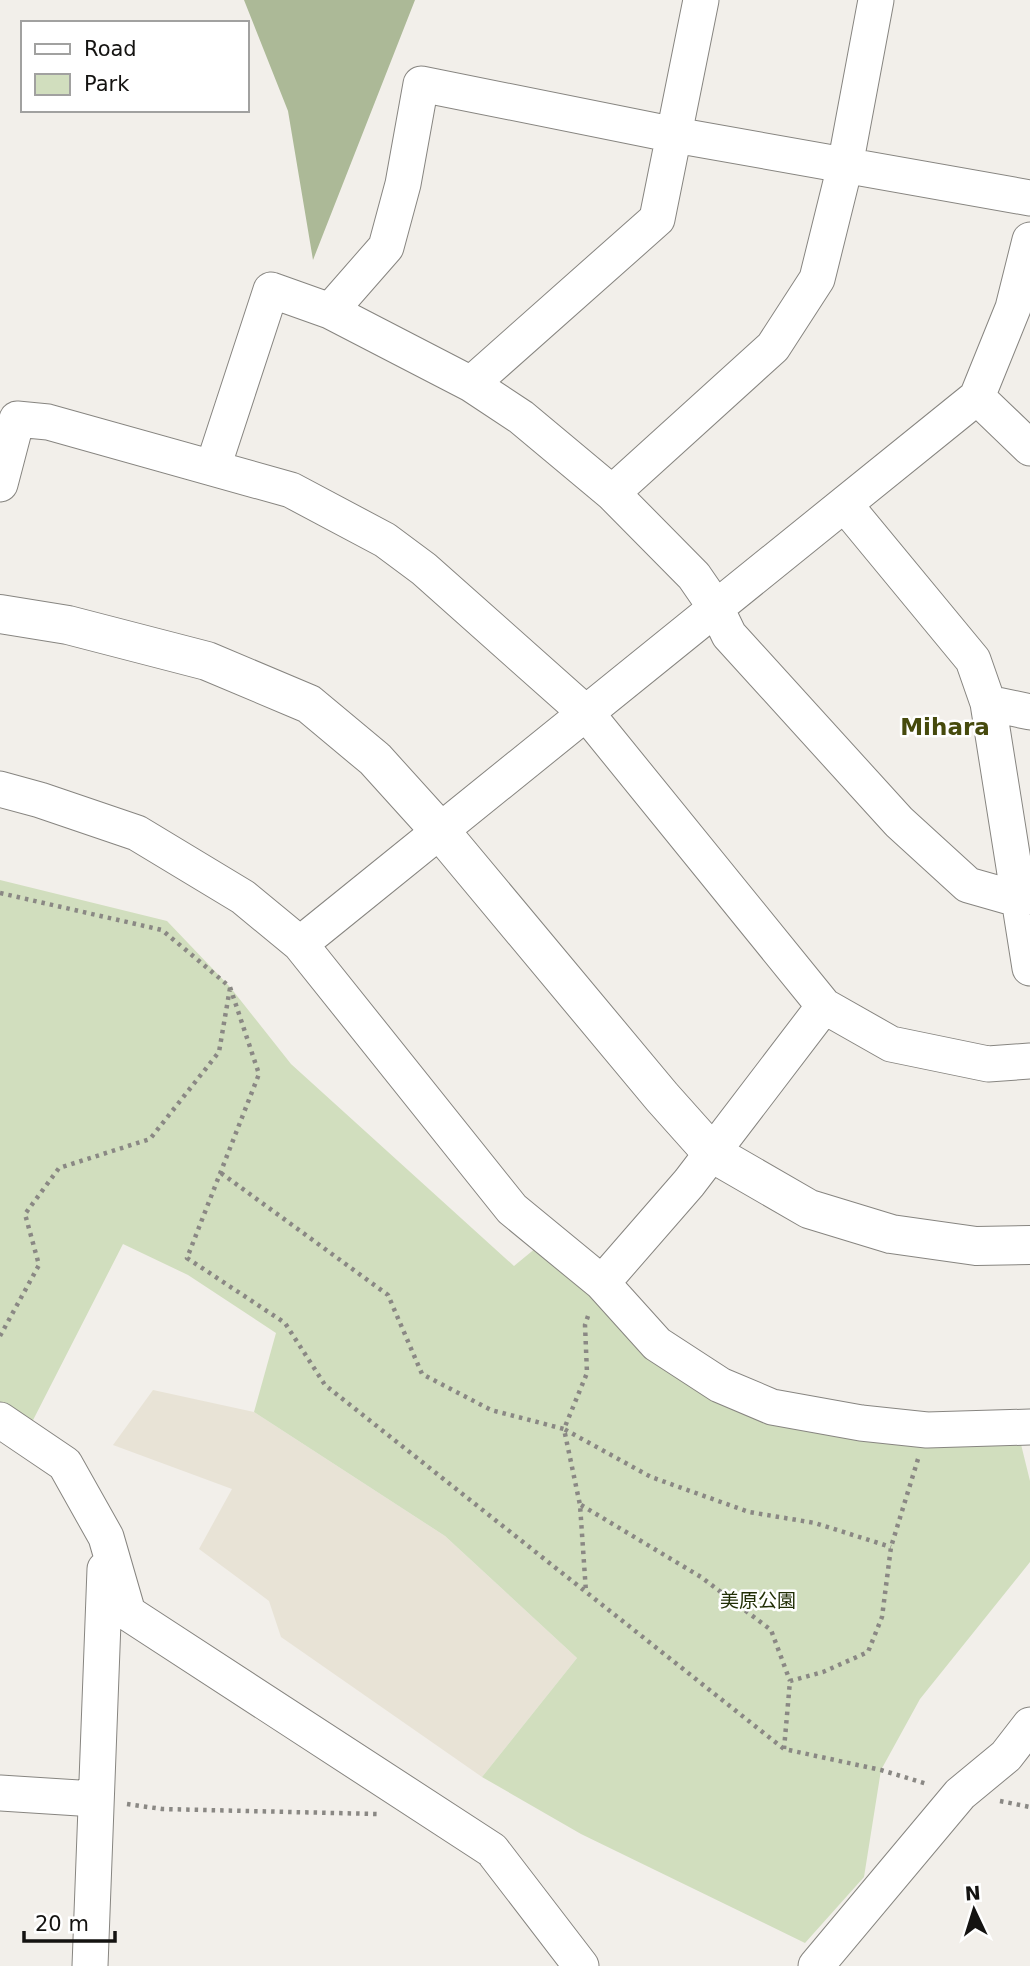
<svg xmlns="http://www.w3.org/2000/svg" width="1030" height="1966" viewBox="0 0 1030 1966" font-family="'DejaVu Sans','Noto Sans JP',sans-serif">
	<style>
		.built { fill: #e8e3d6 }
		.green { fill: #d1debe }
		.forest { fill: #acb997 }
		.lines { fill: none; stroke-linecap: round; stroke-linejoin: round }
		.minor-casing { stroke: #878580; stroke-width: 37 }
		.tertiary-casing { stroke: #878580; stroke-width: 40 }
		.path { stroke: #8a8884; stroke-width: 4.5; stroke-dasharray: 3.5 5; stroke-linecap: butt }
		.minor { stroke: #fff; stroke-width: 35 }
		.tertiary { stroke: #fff; stroke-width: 38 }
		.labels { text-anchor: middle; stroke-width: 5; stroke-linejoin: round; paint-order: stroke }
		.park-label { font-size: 19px; fill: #222f06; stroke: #fff }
		.quarter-label { font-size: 23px; font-weight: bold; fill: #464a0d; stroke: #fff }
	</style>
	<rect width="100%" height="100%" fill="#f2efea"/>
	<path class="built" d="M 153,1390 L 254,1412 L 445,1536 L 577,1658 L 482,1777 L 281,1637 L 269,1601 L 199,1549 L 232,1489 L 113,1445 Z"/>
	<path class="green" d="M 0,880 L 167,921 L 230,987 L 291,1064 L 514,1266 L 548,1238 L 602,1283 L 772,1407 L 1017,1428 L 1030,1481 L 1030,1562 L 920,1699 L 881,1770 L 864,1877 L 805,1943 L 581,1834 L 482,1777 L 577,1658 L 445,1536 L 254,1412 L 276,1333 L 188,1275 L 123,1244 L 29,1428 L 0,1415 Z"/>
	<path class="forest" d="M 244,0 L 415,0 L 313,260 L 288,111 Z"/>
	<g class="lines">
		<g class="minor-casing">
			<path id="minor" d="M 330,311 L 386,247 L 403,184 L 421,84 L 675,135 L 1030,198
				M 471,384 L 657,219 L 701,0
				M 977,397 L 1030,448
				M 213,467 L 271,290 L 330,311 L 471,384 L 521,417 L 612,493 L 694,576 L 716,608 L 729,635 L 899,822 L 968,885 L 1017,899 L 1030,897
				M 0,484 L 17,419 L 48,422 L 291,490 L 385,540 L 424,569 L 587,714 L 824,1006 L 891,1044 L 988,1064 L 1030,1061
				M 612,493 L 773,347 L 817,279 L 845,166 L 876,0
				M 845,505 L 973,660 L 988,703 L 1030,968
				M 988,703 L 1030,712
				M 0,789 L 40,800 L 137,833 L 243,897 L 300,944 L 512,1209 L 602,1283 L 657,1344 L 720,1385 L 772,1407 L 861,1423 L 927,1430 L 1030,1427
				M 300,944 L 977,397 L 1013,308 L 1030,240
				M 602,1283 L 689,1183 L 824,1006
				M 0,1420 L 65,1464 L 106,1537 L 128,1613 L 492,1850 L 581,1966
				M 0,1793 L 95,1799
				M 90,1966 L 105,1569
				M 816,1966 L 960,1794 L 1006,1756 L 1030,1725"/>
		</g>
		<g class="tertiary-casing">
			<path id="tertiary" d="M 0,614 L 68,625 L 207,661 L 309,704 L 375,759 L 441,832 L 662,1097 L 712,1153 L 809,1209 L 891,1234 L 976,1246 L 1030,1245"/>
		</g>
		<path class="path" d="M 0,893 L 162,930 L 230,987 L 259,1074 L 187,1258 L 285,1323 L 325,1385 L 784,1749
			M 221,1173 L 388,1295 L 422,1374 L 491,1410 L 564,1429 L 580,1505 L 586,1592
			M 588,1316 L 585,1325 L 587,1373 L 564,1429 L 651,1477 L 749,1512 L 815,1523 L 891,1547
			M 0,1336 L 39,1265 L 25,1214 L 59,1168 L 150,1139 L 219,1052 L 230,988
			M 918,1459 L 891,1547 L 882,1617 L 868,1652 L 823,1672 L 790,1681 L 784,1749 L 881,1770 L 927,1784
			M 581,1505 L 701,1577 L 771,1630 L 790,1681
			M 1000,1801 L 1030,1807
			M 127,1804 L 162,1809 L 377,1814"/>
		<use href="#minor" class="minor"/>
		<use href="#tertiary" class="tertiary"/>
	</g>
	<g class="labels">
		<g class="park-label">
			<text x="758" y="1607">美原公園</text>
		</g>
		<g class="quarter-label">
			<text x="945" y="735">Mihara</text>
		</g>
	</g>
	<rect x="21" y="21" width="228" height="91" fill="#ffffff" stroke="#a1a1a0" stroke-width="2"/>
	<rect x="35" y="44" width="35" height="10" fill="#ffffff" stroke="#a1a1a0" stroke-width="2"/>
	<text x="84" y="56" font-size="21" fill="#141311">Road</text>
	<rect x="35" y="74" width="35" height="21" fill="#d1debe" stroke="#a1a1a0" stroke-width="2"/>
	<text x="84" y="91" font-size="21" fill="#141311">Park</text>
	<g transform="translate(974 1910) rotate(356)" stroke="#ffffff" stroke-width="5" paint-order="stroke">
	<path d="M0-5L12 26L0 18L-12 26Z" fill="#141311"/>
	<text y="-10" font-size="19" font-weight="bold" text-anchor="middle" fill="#141311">N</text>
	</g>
	<path d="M24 1931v10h91v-10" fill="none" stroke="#141311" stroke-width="3.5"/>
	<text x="35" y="1931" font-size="21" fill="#141311" stroke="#ffffff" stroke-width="5" paint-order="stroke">20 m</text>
</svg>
